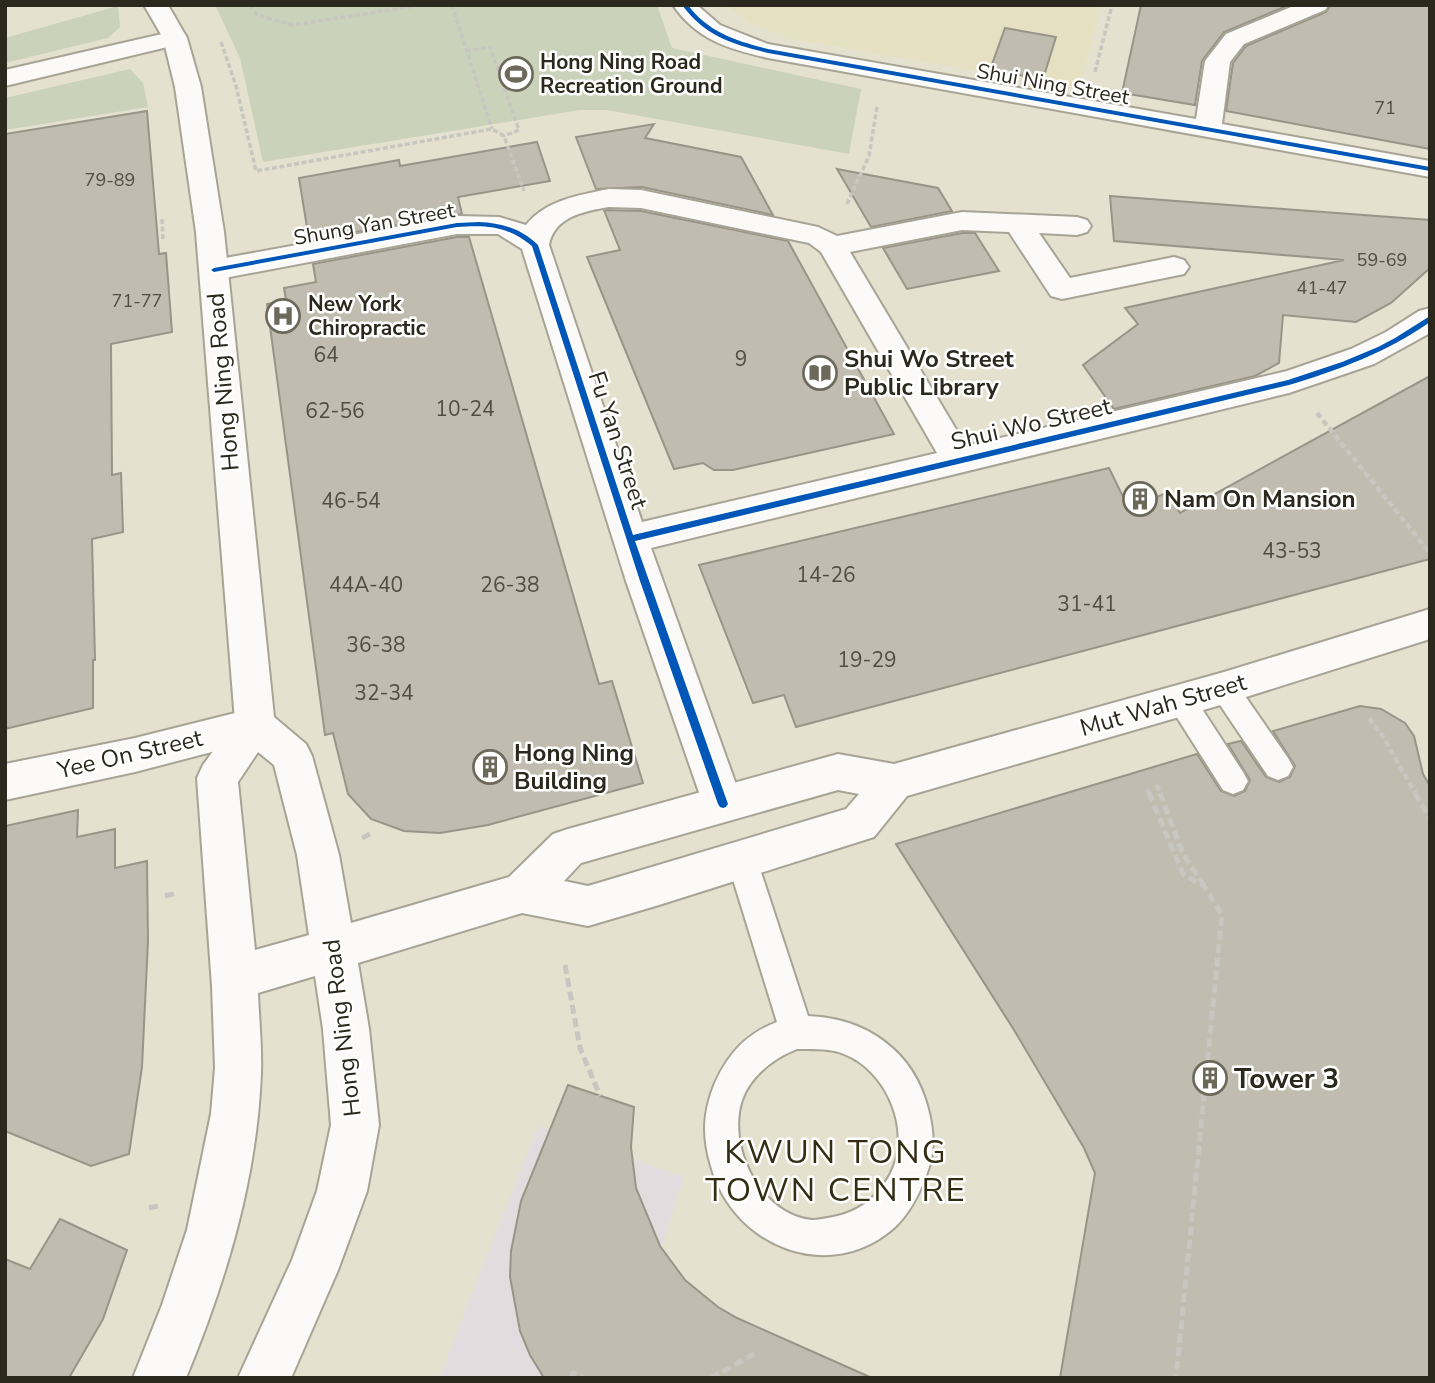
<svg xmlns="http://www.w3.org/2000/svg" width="1435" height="1383" viewBox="0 0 1435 1383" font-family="'Nunito Sans',sans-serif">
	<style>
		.commercial { fill: #e3dcde }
		.built { fill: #e6e0c3 }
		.green { fill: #cad3ba }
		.building { fill: #c0bdb0; stroke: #979588; stroke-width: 2 }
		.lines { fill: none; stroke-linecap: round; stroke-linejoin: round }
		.service-casing { stroke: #a7a496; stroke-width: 4 }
		.minor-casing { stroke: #a7a496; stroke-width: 4 }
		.secondary-casing { stroke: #a7a496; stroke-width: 4 }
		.path-far2 { stroke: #c7c6c0; stroke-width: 3.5; stroke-dasharray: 5 2.5; stroke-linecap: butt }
		.path-far1 { stroke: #c7c6c0; stroke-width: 4.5; stroke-dasharray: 6 3.5; stroke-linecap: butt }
		.path { stroke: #c7c6c0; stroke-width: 5; stroke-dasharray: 9 4.5; stroke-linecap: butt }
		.service { fill: #fbfaf8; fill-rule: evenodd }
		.minor { fill: #fbfaf8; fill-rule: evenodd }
		.secondary { fill: #fbfaf8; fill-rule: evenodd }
		.cycleway-casing { stroke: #fff; stroke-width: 4 }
		.cycleway { fill: #0057b8; fill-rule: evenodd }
		.labels { text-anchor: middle; stroke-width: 5; stroke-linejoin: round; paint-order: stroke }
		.far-number-label { font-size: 18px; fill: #504e42 }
		.far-poi-label { font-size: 21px; font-weight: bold; fill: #2b291d; stroke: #fff; text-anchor: start }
		.far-street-label { font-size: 21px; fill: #2b291d; stroke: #fff }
		.number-label { font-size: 21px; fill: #504e42 }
		.poi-label { font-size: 24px; font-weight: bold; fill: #2b291d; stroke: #fff; text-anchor: start }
		.street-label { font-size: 24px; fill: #2b291d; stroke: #fff }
		.near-poi-label { font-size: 28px; font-weight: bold; fill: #2b291d; stroke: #fff; text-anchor: start }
		.near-quarter-label { font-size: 33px; letter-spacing: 2px; fill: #332e13; stroke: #fff }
	</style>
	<rect width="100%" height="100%" fill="#e4e1cf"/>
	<path class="commercial" d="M 538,1126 L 684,1177 L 632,1340 L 730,1378 L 439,1378 Z"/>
	<path class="built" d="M 725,5 L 1101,5 L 1079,88 L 791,39 L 751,23 Z"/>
	<path class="green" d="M 215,5 L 657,5 L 672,48 L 861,89 L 849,154 L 607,110 L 580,110 L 263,162 L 240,58 Z
		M 118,6 L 120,27 L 108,38 L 5,63 L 5,38 Z
		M 130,69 L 143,83 L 148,107 L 5,130 L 5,98 Z"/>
	<path class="building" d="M 1141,5 L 1289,5 L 1224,32 L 1202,61 L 1195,105 L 1122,93 Z
		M 1331,5 L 1430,5 L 1430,149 L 1226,111 L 1233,63 L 1246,46 L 1326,12 Z
		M 1005,28 L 1056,37 L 1043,79 L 990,70 Z
		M 147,111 L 159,254 L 166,253 L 172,332 L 111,344 L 112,475 L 121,473 L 123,532 L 92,539 L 95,660 L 93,660 L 93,708 L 5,729 L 5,134 Z
		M 654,124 L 645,138 L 741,157 L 773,215 L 642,187 L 596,189 L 576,137 Z
		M 537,142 L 550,181 L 458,197 L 462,214 L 309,240 L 299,178 L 399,160 L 400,166 Z
		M 837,169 L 938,188 L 952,211 L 871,227 Z
		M 1110,196 L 1430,220 L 1430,268 L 1391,303 L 1356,322 L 1283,315 L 1279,363 L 1255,376 L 1114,409 L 1083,365 L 1138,324 L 1125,308 L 1344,260 L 1114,241 Z
		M 604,210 L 641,211 L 788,241 L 894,434 L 733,470 L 714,470 L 703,463 L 674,469 L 587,257 L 620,250 Z
		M 962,233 L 975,233 L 999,271 L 907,289 L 883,248 Z
		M 457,237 L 469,237 L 599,684 L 612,681 L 643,783 L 488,825 L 440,833 L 404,831 L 371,819 L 348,794 L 333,733 L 325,735 L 267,304 L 286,300 L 284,288 L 316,282 L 313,264 Z
		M 1430,376 L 1430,559 L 796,727 L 784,695 L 753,703 L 699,565 L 1109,468 L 1129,509 L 1166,493 L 1180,513 Z
		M 1360,706 L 1381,709 L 1405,723 L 1414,736 L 1423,774 L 1430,786 L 1430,1378 L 1060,1378 L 1095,1173 L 1084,1148 L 1014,1030 L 896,844 L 1197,754 L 1221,791 L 1234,796 L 1245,791 L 1250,780 L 1228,744 L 1241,741 L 1266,777 L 1279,782 L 1290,777 L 1295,766 L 1273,731 Z
		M 78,810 L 77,837 L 115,829 L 115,868 L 147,861 L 148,941 L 142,1067 L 129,1154 L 91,1166 L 5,1131 L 5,826 Z
		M 568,1085 L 634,1107 L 631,1147 L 636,1188 L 660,1246 L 685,1280 L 718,1307 L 737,1318 L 872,1378 L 544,1378 L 530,1355 L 520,1331 L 510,1277 L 511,1251 L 521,1201 Z
		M 60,1219 L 127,1250 L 103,1319 L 69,1378 L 5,1378 L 5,1259 L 30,1269 Z"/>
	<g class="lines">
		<g class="service-casing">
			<path id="service" d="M 1224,676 L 1234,680 L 1288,758 L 1293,767 L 1288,776 L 1278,780 L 1268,776 L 1214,696 L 1210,688 L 1214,680 Z
				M 1181,688 L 1191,692 L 1243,772 L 1248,781 L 1243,790 L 1233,794 L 1223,790 L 1171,708 L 1167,700 L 1171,692 Z
				M 742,846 L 753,850 L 757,860 L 808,1016 C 867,1018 914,1052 928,1109 C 933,1128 935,1148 929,1167 C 922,1188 912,1211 895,1227 C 829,1286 733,1246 711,1166 C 702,1136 703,1112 715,1083 C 729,1053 746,1034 777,1022 L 727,860 L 731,850 ZM 797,1049 C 812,1049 830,1048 844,1054 C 888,1071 913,1133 890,1175 C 877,1198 859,1212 833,1217 C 826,1218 818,1220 812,1220 C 755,1215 717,1128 751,1083 C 763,1067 779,1056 797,1049 Z"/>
		</g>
		<g class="minor-casing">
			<path id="minor" d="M 673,5 L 697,5 L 720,25 L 768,44 L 1196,119 L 1205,61 L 1226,34 L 1296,5 L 1329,5 L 1325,10 L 1244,44 L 1230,62 L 1222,124 L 1430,161 L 1430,177 L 768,58 C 729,49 697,40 673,5 Z
				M 175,31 L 184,33 L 187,38 L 184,43 L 5,86 L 5,70 Z
				M 609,189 L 641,190 L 818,227 L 837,236 L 962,212 L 1077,217 L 1087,220 L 1091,226 L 1087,232 L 1077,235 L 1039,233 L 1070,278 L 1174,257 L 1184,260 L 1189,267 L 1184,274 L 1062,299 L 1051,296 L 1009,232 L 962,230 L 850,252 L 966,446 L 1287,371 L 1351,349 L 1386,332 L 1419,311 L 1430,308 L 1430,333 L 1374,364 L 1289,393 L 651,548 L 743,804 L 737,817 L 723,822 L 709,817 L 703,804 L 626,581 L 522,249 L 498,234 L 457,234 L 214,280 L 204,277 L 199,270 L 204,263 L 214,260 L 457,216 L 499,217 L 526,225 C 546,200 579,195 609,189 ZM 609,207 L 641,208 L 809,243 L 821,252 L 937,453 L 642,522 L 549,245 C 554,217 584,211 609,207 Z
				M 255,708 L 269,713 L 275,725 L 269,737 L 135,772 L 5,800 L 5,764 L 135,738 Z"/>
		</g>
		<g class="secondary-casing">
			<path id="secondary" d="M 144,5 L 168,5 L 187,38 L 201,87 L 224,232 L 274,717 L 306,744 L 312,756 L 339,855 L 351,923 L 509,877 L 553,834 L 568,829 L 838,754 L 894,764 L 1224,672 L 1430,609 L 1430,639 L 1224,704 L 907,796 L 874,837 L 659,905 L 588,926 L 522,913 L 358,963 L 369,1029 L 379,1125 L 367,1191 L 338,1270 L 291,1378 L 238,1378 L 292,1260 L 317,1191 L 331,1125 L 323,1029 L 315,976 L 258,993 C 259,1020 262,1047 261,1073 C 257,1179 226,1281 186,1378 L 133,1378 L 162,1305 L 187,1230 L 211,1114 L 215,1068 L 212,986 L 197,778 L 203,765 L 235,721 L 196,232 L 175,87 L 163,38 ZM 258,752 L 274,765 L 297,855 L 309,935 L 255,950 L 238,782 ZM 838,790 L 859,794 L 846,809 L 588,886 L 564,881 L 581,863 Z"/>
		</g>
		<path class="path-far2" d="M 250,5 L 257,15 L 293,25 L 421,5
			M 452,5 L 492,129
			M 221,42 L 236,86 L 256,171 L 492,129 L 504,136 L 524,191
			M 466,51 L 490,47 L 519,130 L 504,136
			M 1095,72 L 1112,5
			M 847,204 L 869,156 L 877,107
			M 162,219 L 163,240"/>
		<path class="path-far1" d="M 1317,413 L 1430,553
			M 1369,718 L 1382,735 L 1416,794
			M 1156,785 L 1162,794
			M 1147,789 L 1150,794"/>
		<path class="path" d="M 1149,793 L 1183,874 L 1204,886 L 1222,915 L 1176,1378
			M 1160,793 L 1183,854 L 1204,885
			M 1415,793 L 1430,819
			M 362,838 L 374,832
			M 165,896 L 177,893
			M 565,965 L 580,1048 L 600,1096
			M 149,1208 L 162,1205
			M 571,1378 L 573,1373 L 583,1378
			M 711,1378 L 756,1353"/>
		<use href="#service" class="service"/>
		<use href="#minor" class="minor"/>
		<use href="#secondary" class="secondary"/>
		<g class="cycleway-casing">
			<path id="cycleway" d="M 682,5 L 688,5 C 708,32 736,41 768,49 L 1430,167 L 1430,171 L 768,53 C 732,44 705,36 682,5 Z
				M 479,222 C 502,223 522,229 538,245 L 633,535 L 1288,380 L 1342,362 L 1378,347 L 1395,338 L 1430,316 L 1430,322 C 1387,352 1339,370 1289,385 L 635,541 L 728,804 L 726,807 L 723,808 L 720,807 L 718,804 L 640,581 L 532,246 C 507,226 488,225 457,227 L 214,272 L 211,270 L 214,268 L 457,223 Z"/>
		</g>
		<use href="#cycleway" class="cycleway"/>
	</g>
	<defs>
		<g id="stadium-ring" transform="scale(1.75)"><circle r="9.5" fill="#fff" stroke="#6c695b" stroke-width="1.5"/><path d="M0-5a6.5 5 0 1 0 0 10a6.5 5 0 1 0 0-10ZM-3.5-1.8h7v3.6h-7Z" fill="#6c695b"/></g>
		<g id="hospital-ring" transform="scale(1.75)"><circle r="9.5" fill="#fff" stroke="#6c695b" stroke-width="1.5"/><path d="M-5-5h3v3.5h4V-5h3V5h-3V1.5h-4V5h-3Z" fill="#6c695b"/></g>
		<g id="library-ring" transform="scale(1.75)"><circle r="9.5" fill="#fff" stroke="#6c695b" stroke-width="1.5"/><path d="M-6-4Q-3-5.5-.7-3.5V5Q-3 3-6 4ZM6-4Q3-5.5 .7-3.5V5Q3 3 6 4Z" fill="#6c695b"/></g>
		<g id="building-ring" transform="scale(1.75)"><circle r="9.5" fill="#fff" stroke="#6c695b" stroke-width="1.5"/><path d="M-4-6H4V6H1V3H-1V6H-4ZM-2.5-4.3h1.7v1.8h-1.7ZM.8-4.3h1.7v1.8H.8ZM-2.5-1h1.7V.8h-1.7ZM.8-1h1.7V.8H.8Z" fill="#6c695b"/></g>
	</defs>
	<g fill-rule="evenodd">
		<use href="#stadium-ring" x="516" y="74"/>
		<use href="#hospital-ring" x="283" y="316"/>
		<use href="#library-ring" x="820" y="373"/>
		<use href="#building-ring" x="1140" y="499"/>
		<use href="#building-ring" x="490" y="767"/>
		<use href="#building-ring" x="1210" y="1078"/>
	</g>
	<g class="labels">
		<g class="far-number-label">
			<text x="1385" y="114">71</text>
			<text x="110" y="186">79-89</text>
			<text x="1382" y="266">59-69</text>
			<text x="1322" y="294">41-47</text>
			<text x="137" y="307">71-77</text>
		</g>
		<g class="far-poi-label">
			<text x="540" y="69">Hong Ning Road<tspan x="540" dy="24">Recreation Ground</tspan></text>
			<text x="308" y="311">New York<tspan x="308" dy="24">Chiropractic</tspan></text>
		</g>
		<g class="far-street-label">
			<text transform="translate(1053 84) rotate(10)" y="7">Shui Ning Street</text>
			<text transform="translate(374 224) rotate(-10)" y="7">Shung Yan Street</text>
		</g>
		<g class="number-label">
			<text x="326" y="362">64</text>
			<text x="741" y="366">9</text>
			<text x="465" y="416">10-24</text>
			<text x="335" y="418">62-56</text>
			<text x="351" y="508">46-54</text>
			<text x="1292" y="558">43-53</text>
			<text x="826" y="582">14-26</text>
			<text x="366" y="592">44A-40</text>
			<text x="510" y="592">26-38</text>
			<text x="1087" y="611">31-41</text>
			<text x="376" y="652">36-38</text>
			<text x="867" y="667">19-29</text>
			<text x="384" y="700">32-34</text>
		</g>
		<g class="poi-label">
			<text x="844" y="367">Shui Wo Street<tspan x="844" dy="28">Public Library</tspan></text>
			<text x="1164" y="507">Nam On Mansion</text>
			<text x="514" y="761">Hong Ning<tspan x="514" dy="28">Building</tspan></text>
		</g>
		<g class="street-label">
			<text transform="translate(223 382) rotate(-95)" y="8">Hong Ning Road</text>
			<text transform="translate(1031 424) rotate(-13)" y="8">Shui Wo Street</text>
			<text transform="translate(618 440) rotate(72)" y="8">Fu Yan Street</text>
			<text transform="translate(1163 705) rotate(-16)" y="8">Mut Wah Street</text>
			<text transform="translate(130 754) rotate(-13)" y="8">Yee On Street</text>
			<text transform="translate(342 1028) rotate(-97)" y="8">Hong Ning Road</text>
		</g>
		<g class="near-poi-label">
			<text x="1234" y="1088">Tower 3</text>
		</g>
		<g class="near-quarter-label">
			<text x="836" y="1163">KWUN TONG<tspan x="836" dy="38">TOWN CENTRE</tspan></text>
		</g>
	</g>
	<rect width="1435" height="1383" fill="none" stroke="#2b291d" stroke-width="14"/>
</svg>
